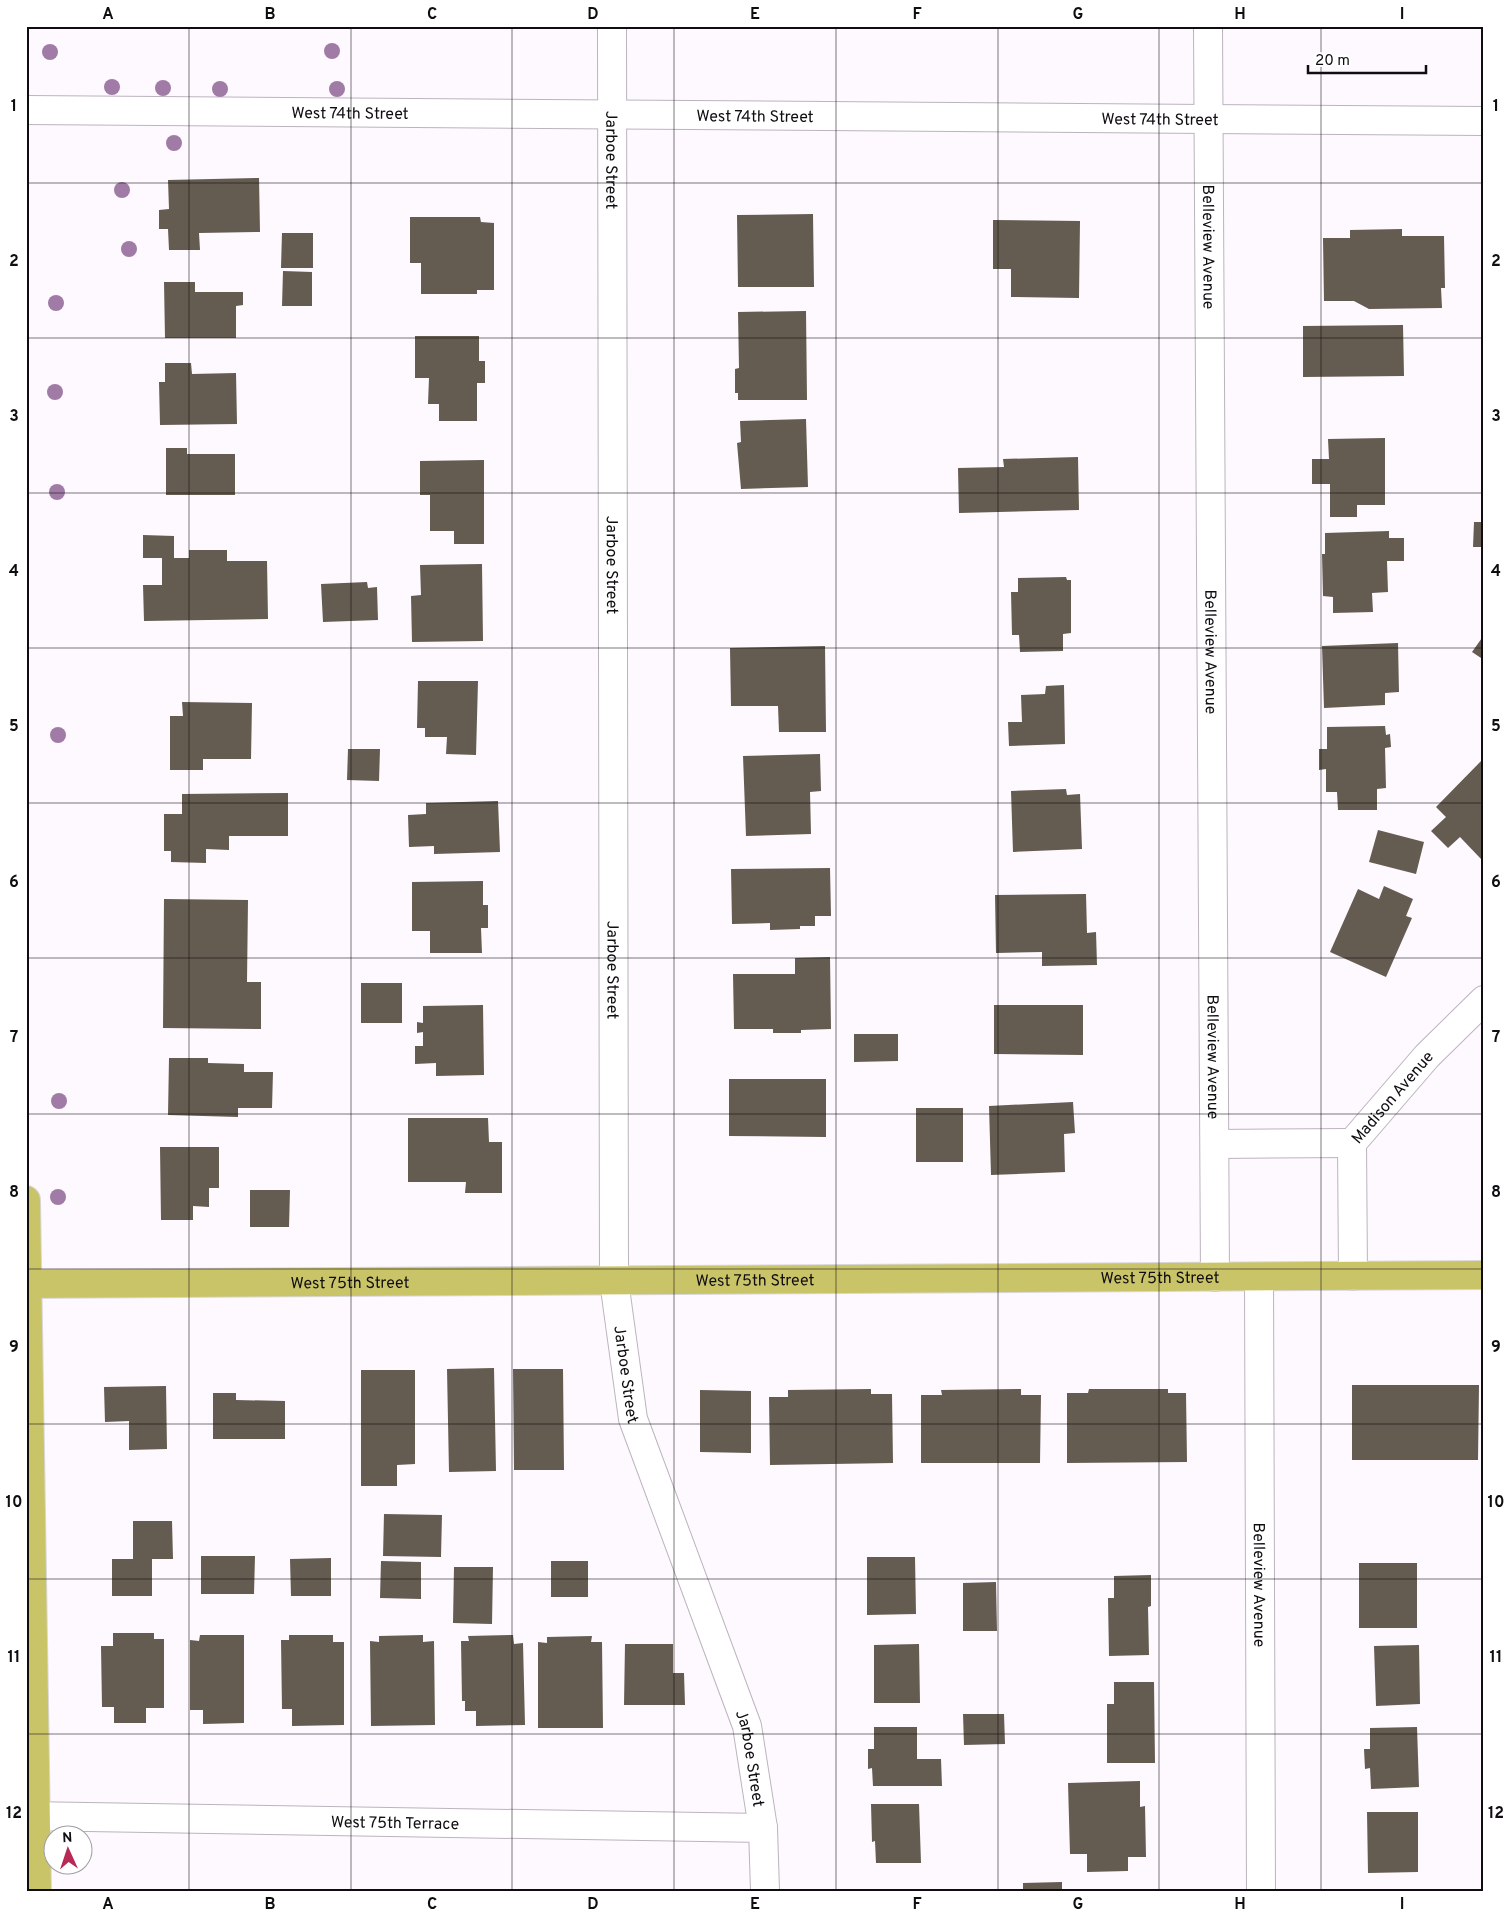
<svg xmlns="http://www.w3.org/2000/svg" width="1510" height="1917" viewBox="0 0 1510 1917" font-family="Overpass,sans-serif">
	<style>
		.building { fill: #645b51 }
		.lines { fill: none; stroke-linecap: round; stroke-linejoin: round }
		.minor-casing { stroke: #bcb3be; stroke-width: 30 }
		.major-casing { stroke: #d9d8d9; stroke-width: 30 }
		.minor { stroke: #fff; stroke-width: 28 }
		.major { stroke: #cac469; stroke-width: 28 }
		.tree { fill: #9f7ba6 }
		.grid { fill: none; stroke: #100d11; stroke-width: 1; stroke-opacity: 0.55 }
		.labels { text-anchor: middle; stroke-width: 5; stroke-linejoin: round; paint-order: stroke }
		.street-label { font-size: 16px; fill: #100d11; stroke: #fff }
		.neatline { fill: none; stroke: #100d11; stroke-width: 2 }
		.grid-label { font-size: 16px; text-anchor: middle; font-weight: bold; fill: #100d11 }
	</style>
	<rect width="100%" height="100%" fill="#fef8ff"/>
	<path class="building" d="M 259,178 L 260,232 L 199,233 L 200,250 L 169,250 L 168,229 L 159,229 L 159,210 L 169,209 L 168,180 Z
		M 813,214 L 814,287 L 738,287 L 737,215 Z
		M 410,217 L 480,217 L 481,222 L 494,223 L 494,290 L 477,290 L 477,294 L 421,294 L 421,263 L 410,263 Z
		M 993,220 L 1080,221 L 1079,298 L 1011,297 L 1011,269 L 993,269 Z
		M 1402,229 L 1402,236 L 1444,236 L 1445,288 L 1441,288 L 1442,308 L 1369,309 L 1354,301 L 1324,301 L 1323,238 L 1350,238 L 1350,230 Z
		M 282,233 L 313,233 L 313,268 L 281,268 Z
		M 283,271 L 312,272 L 312,306 L 282,306 Z
		M 164,282 L 195,282 L 195,292 L 243,292 L 243,305 L 236,306 L 236,338 L 165,338 Z
		M 806,311 L 807,400 L 738,400 L 738,393 L 735,393 L 735,369 L 739,368 L 738,312 Z
		M 1403,325 L 1404,376 L 1303,377 L 1303,326 Z
		M 415,336 L 479,336 L 479,361 L 485,361 L 485,383 L 477,383 L 477,421 L 439,421 L 439,404 L 428,404 L 429,378 L 415,378 Z
		M 165,363 L 191,363 L 192,374 L 236,373 L 237,424 L 160,425 L 159,382 L 165,382 Z
		M 806,419 L 808,487 L 741,489 L 737,443 L 741,442 L 740,421 Z
		M 1385,438 L 1385,505 L 1357,505 L 1357,517 L 1330,517 L 1330,484 L 1312,484 L 1312,459 L 1329,459 L 1328,439 Z
		M 166,448 L 187,448 L 187,454 L 235,454 L 235,495 L 166,495 Z
		M 1078,457 L 1079,510 L 959,513 L 958,468 L 1004,467 L 1003,459 Z
		M 484,460 L 484,544 L 454,544 L 454,531 L 430,531 L 430,495 L 420,495 L 420,461 Z
		M 1474,522 L 1484,522 L 1484,547 L 1473,547 Z
		M 1389,531 L 1389,538 L 1404,538 L 1404,561 L 1387,561 L 1388,592 L 1372,593 L 1373,612 L 1333,613 L 1333,597 L 1323,596 L 1322,554 L 1325,554 L 1325,533 Z
		M 143,535 L 174,536 L 174,558 L 189,558 L 189,550 L 227,550 L 227,561 L 267,561 L 268,619 L 144,621 L 143,585 L 162,585 L 162,558 L 143,558 Z
		M 482,564 L 483,641 L 412,642 L 411,596 L 421,595 L 420,565 Z
		M 1066,577 L 1067,580 L 1071,580 L 1071,633 L 1063,634 L 1063,651 L 1020,652 L 1019,635 L 1012,635 L 1011,592 L 1018,592 L 1018,578 Z
		M 367,582 L 368,588 L 377,587 L 378,620 L 323,622 L 321,584 Z
		M 1484,635 L 1484,660 L 1472,652 Z
		M 1398,643 L 1399,692 L 1385,693 L 1385,705 L 1324,708 L 1322,646 Z
		M 825,646 L 826,732 L 779,732 L 778,706 L 731,706 L 730,648 Z
		M 418,681 L 478,681 L 476,755 L 446,754 L 447,737 L 425,737 L 425,728 L 417,728 Z
		M 1064,685 L 1065,744 L 1009,746 L 1008,722 L 1022,722 L 1021,695 L 1045,694 L 1046,686 Z
		M 182,702 L 252,703 L 251,759 L 203,759 L 203,770 L 170,770 L 170,716 L 183,716 Z
		M 1385,726 L 1386,735 L 1390,734 L 1391,747 L 1385,748 L 1386,788 L 1377,789 L 1377,810 L 1338,810 L 1337,792 L 1326,792 L 1326,769 L 1319,770 L 1319,749 L 1327,749 L 1327,727 Z
		M 348,749 L 380,749 L 379,781 L 347,780 Z
		M 820,754 L 821,791 L 810,792 L 811,834 L 746,836 L 743,756 Z
		M 1484,758 L 1484,855 L 1481,859 L 1460,837 L 1448,848 L 1431,831 L 1446,817 L 1436,807 Z
		M 1066,789 L 1067,795 L 1080,794 L 1082,849 L 1013,852 L 1011,791 Z
		M 288,793 L 288,836 L 229,836 L 229,850 L 206,849 L 206,863 L 171,862 L 171,851 L 164,851 L 164,814 L 182,814 L 182,794 Z
		M 498,801 L 500,852 L 434,854 L 434,846 L 409,847 L 408,815 L 426,814 L 426,803 Z
		M 1378,830 L 1424,842 L 1416,874 L 1369,862 Z
		M 830,868 L 831,916 L 815,916 L 815,926 L 800,926 L 800,929 L 770,930 L 770,923 L 732,924 L 731,869 Z
		M 483,881 L 483,905 L 488,905 L 488,928 L 481,928 L 482,953 L 430,953 L 430,931 L 412,931 L 412,882 Z
		M 1384,886 L 1413,899 L 1406,916 L 1412,918 L 1386,977 L 1330,952 L 1358,889 L 1379,899 Z
		M 1086,894 L 1087,933 L 1096,932 L 1097,965 L 1042,966 L 1042,952 L 996,953 L 995,895 Z
		M 164,899 L 248,900 L 247,982 L 261,982 L 261,1029 L 163,1028 Z
		M 830,957 L 831,1029 L 801,1030 L 801,1033 L 773,1033 L 773,1029 L 734,1029 L 733,974 L 795,974 L 795,958 Z
		M 361,983 L 402,983 L 402,1023 L 361,1023 Z
		M 483,1005 L 484,1075 L 436,1076 L 436,1063 L 415,1064 L 415,1046 L 423,1046 L 423,1032 L 417,1033 L 417,1022 L 423,1023 L 423,1006 Z
		M 994,1005 L 1083,1005 L 1083,1055 L 994,1054 Z
		M 854,1034 L 898,1034 L 898,1061 L 854,1062 Z
		M 169,1058 L 208,1058 L 208,1063 L 244,1064 L 244,1072 L 273,1072 L 272,1108 L 238,1108 L 238,1117 L 168,1115 Z
		M 729,1079 L 826,1079 L 826,1137 L 729,1136 Z
		M 1073,1102 L 1075,1133 L 1064,1134 L 1065,1172 L 991,1175 L 989,1106 Z
		M 916,1108 L 963,1108 L 963,1162 L 916,1162 Z
		M 408,1118 L 488,1118 L 489,1142 L 502,1142 L 502,1193 L 465,1193 L 466,1182 L 408,1182 Z
		M 160,1147 L 219,1147 L 219,1188 L 209,1188 L 209,1207 L 193,1206 L 193,1220 L 161,1220 Z
		M 250,1190 L 290,1190 L 289,1227 L 250,1227 Z
		M 494,1368 L 496,1471 L 449,1472 L 447,1369 Z
		M 513,1369 L 563,1369 L 564,1470 L 514,1470 Z
		M 361,1370 L 415,1370 L 415,1464 L 397,1465 L 397,1486 L 361,1486 Z
		M 1352,1385 L 1479,1385 L 1478,1460 L 1352,1460 Z
		M 166,1386 L 167,1449 L 129,1450 L 129,1421 L 105,1422 L 104,1387 Z
		M 871,1389 L 871,1394 L 892,1394 L 893,1463 L 770,1465 L 769,1397 L 788,1397 L 788,1390 Z
		M 1021,1389 L 1021,1395 L 1041,1395 L 1040,1463 L 921,1463 L 921,1395 L 942,1395 L 941,1390 Z
		M 1089,1389 L 1168,1389 L 1168,1393 L 1186,1393 L 1187,1462 L 1067,1463 L 1067,1393 L 1088,1393 Z
		M 700,1390 L 751,1391 L 751,1453 L 700,1452 Z
		M 213,1393 L 236,1393 L 236,1400 L 285,1401 L 285,1439 L 213,1439 Z
		M 384,1514 L 442,1515 L 441,1557 L 383,1556 Z
		M 133,1521 L 172,1521 L 173,1559 L 152,1559 L 152,1596 L 112,1596 L 112,1559 L 133,1559 Z
		M 201,1556 L 255,1556 L 254,1594 L 201,1594 Z
		M 867,1557 L 915,1557 L 916,1614 L 867,1615 Z
		M 331,1558 L 331,1596 L 291,1596 L 290,1559 Z
		M 381,1561 L 421,1562 L 421,1599 L 380,1598 Z
		M 551,1561 L 588,1561 L 588,1597 L 551,1597 Z
		M 1359,1563 L 1417,1563 L 1417,1628 L 1359,1628 Z
		M 454,1567 L 493,1567 L 492,1624 L 453,1623 Z
		M 1151,1575 L 1151,1606 L 1148,1607 L 1149,1655 L 1109,1656 L 1108,1598 L 1114,1598 L 1114,1576 Z
		M 996,1582 L 997,1631 L 963,1631 L 963,1583 Z
		M 113,1633 L 154,1633 L 154,1639 L 164,1639 L 164,1708 L 146,1708 L 146,1723 L 114,1723 L 114,1707 L 102,1707 L 101,1646 L 113,1646 Z
		M 200,1635 L 244,1635 L 244,1723 L 203,1724 L 203,1710 L 190,1710 L 190,1640 L 199,1641 Z
		M 289,1635 L 333,1635 L 333,1642 L 344,1642 L 344,1725 L 292,1726 L 292,1709 L 282,1709 L 281,1640 L 289,1640 Z
		M 423,1635 L 423,1642 L 434,1641 L 435,1725 L 371,1726 L 370,1641 L 379,1642 L 379,1636 Z
		M 513,1635 L 514,1644 L 523,1643 L 525,1725 L 476,1726 L 476,1711 L 465,1711 L 465,1701 L 462,1701 L 461,1641 L 469,1641 L 468,1636 Z
		M 592,1636 L 591,1642 L 602,1642 L 603,1728 L 538,1728 L 538,1642 L 547,1643 L 547,1637 Z
		M 625,1644 L 673,1644 L 673,1673 L 684,1673 L 685,1705 L 624,1705 Z
		M 919,1644 L 920,1703 L 874,1703 L 874,1645 Z
		M 1419,1645 L 1420,1704 L 1376,1706 L 1374,1646 Z
		M 1114,1682 L 1154,1682 L 1155,1763 L 1107,1763 L 1107,1704 L 1114,1704 Z
		M 963,1714 L 1004,1714 L 1005,1744 L 964,1745 Z
		M 874,1727 L 917,1727 L 917,1759 L 941,1759 L 942,1786 L 873,1786 L 872,1768 L 868,1769 L 868,1749 L 874,1749 Z
		M 1417,1727 L 1419,1787 L 1371,1789 L 1370,1768 L 1365,1769 L 1364,1749 L 1370,1749 L 1370,1728 Z
		M 1140,1781 L 1140,1807 L 1145,1806 L 1146,1857 L 1128,1857 L 1128,1871 L 1087,1872 L 1087,1854 L 1070,1854 L 1068,1783 Z
		M 871,1804 L 919,1804 L 921,1863 L 876,1863 L 875,1841 L 872,1842 Z
		M 1367,1812 L 1418,1812 L 1418,1872 L 1368,1873 Z
		M 1062,1882 L 1062,1891 L 1023,1891 L 1023,1883 Z"/>
	<g class="lines">
		<g class="minor-casing">
			<g id="minor">
				<path id="s1" d="M 612,26 L 614,1281 L 633,1419 L 747,1726 L 763,1828 L 765,1891"/>
				<path id="s2" d="M 1208,26 L 1215,1277"/>
				<path id="s3" d="M 26,110 L 1484,121"/>
				<path d="M 1215,1144 L 1352,1143"/>
				<path id="s4" d="M 1353,1276 L 1352,1143 L 1427,1056 L 1484,1000"/>
				<path id="s5" d="M 1259,1277 L 1261,1891"/>
				<path id="s6" d="M 26,1816 L 763,1828"/>
			</g>
		</g>
		<g class="major-casing">
			<g id="major">
				<path d="M 26,1200 L 37,1891"/>
				<path id="s7" d="M 26,1284 L 1484,1275"/>
			</g>
		</g>
		<use href="#minor" class="minor"/>
		<use href="#major" class="major"/>
	</g>
	<g class="tree">
		<circle cx="332" cy="51" r="8"/>
		<circle cx="50" cy="52" r="8"/>
		<circle cx="112" cy="87" r="8"/>
		<circle cx="163" cy="88" r="8"/>
		<circle cx="220" cy="89" r="8"/>
		<circle cx="337" cy="89" r="8"/>
		<circle cx="174" cy="143" r="8"/>
		<circle cx="122" cy="190" r="8"/>
		<circle cx="129" cy="249" r="8"/>
		<circle cx="56" cy="303" r="8"/>
		<circle cx="55" cy="392" r="8"/>
		<circle cx="57" cy="492" r="8"/>
		<circle cx="58" cy="735" r="8"/>
		<circle cx="59" cy="1101" r="8"/>
		<circle cx="58" cy="1197" r="8"/>
	</g>
	<path class="grid" d="M 189,26 L 189,1891M 351,26 L 351,1891M 512,26 L 512,1891M 674,26 L 674,1891M 836,26 L 836,1891M 998,26 L 998,1891M 1159,26 L 1159,1891M 1321,26 L 1321,1891M 26,183 L 1484,183M 26,338 L 1484,338M 26,493 L 1484,493M 26,648 L 1484,648M 26,803 L 1484,803M 26,958 L 1484,958M 26,1114 L 1484,1114M 26,1269 L 1484,1269M 26,1424 L 1484,1424M 26,1579 L 1484,1579M 26,1734 L 1484,1734"/>
	<g class="labels">
		<g class="street-label">
			<text dy="6" stroke="none"><textPath href="#s3" startOffset="324">West 74th Street</textPath></text>
			<text dy="6" stroke="none"><textPath href="#s3" startOffset="729">West 74th Street</textPath></text>
			<text dy="6" stroke="none"><textPath href="#s3" startOffset="1134">West 74th Street</textPath></text>
			<text dy="6" stroke="none"><textPath href="#s1" startOffset="134">Jarboe Street</textPath></text>
			<text dy="6" stroke="none"><textPath href="#s2" startOffset="221">Belleview Avenue</textPath></text>
			<text dy="6" stroke="none"><textPath href="#s1" startOffset="539">Jarboe Street</textPath></text>
			<text dy="6" stroke="none"><textPath href="#s2" startOffset="626">Belleview Avenue</textPath></text>
			<text dy="6" stroke="none"><textPath href="#s1" startOffset="944">Jarboe Street</textPath></text>
			<text dy="6" stroke="none"><textPath href="#s2" startOffset="1031">Belleview Avenue</textPath></text>
			<text dy="6" stroke="none"><textPath href="#s4" startOffset="194">Madison Avenue</textPath></text>
			<text dy="6" stroke="none"><textPath href="#s7" startOffset="1134">West 75th Street</textPath></text>
			<text dy="6" stroke="none"><textPath href="#s7" startOffset="729">West 75th Street</textPath></text>
			<text dy="6" stroke="none"><textPath href="#s7" startOffset="324">West 75th Street</textPath></text>
			<text dy="6" stroke="none"><textPath href="#s1" startOffset="1349">Jarboe Street</textPath></text>
			<text dy="6" stroke="none"><textPath href="#s5" startOffset="308">Belleview Avenue</textPath></text>
			<text dy="6" stroke="none"><textPath href="#s1" startOffset="1754">Jarboe Street</textPath></text>
			<text dy="6" stroke="none"><textPath href="#s6" startOffset="369">West 75th Terrace</textPath></text>
		</g>
	</g>
	<rect width="1510" height="1917" fill="none" stroke="#ffffff" stroke-width="55"/>
	<g transform="translate(68 1850) rotate(357)"><circle r="24" fill="#ffffff" stroke="#9f9ea0"/>
	<path d="M0-4L9 19L0 12L-9 19Z" fill="#b82955"/>
	<text y="-8" font-size="14" font-weight="bold" text-anchor="middle" fill="#100d11">N</text>
	</g>
	<path d="M1308 65v8h118v-8" fill="none" stroke="#100d11" stroke-width="2.5"/>
	<text x="1315" y="65" font-size="15" fill="#100d11" stroke="#ffffff" stroke-width="4" paint-order="stroke">20 m</text>
	<rect x="28" y="28" width="1454" height="1862" class="neatline"/>
	<g class="grid-label">
		<text x="108" y="19">A</text>
		<text x="270" y="19">B</text>
		<text x="432" y="19">C</text>
		<text x="593" y="19">D</text>
		<text x="755" y="19">E</text>
		<text x="917" y="19">F</text>
		<text x="1078" y="19">G</text>
		<text x="1240" y="19">H</text>
		<text x="1402" y="19">I</text>
		<text x="14" y="111">1</text>
		<text x="1496" y="111">1</text>
		<text x="14" y="266">2</text>
		<text x="1496" y="266">2</text>
		<text x="14" y="421">3</text>
		<text x="1496" y="421">3</text>
		<text x="14" y="576">4</text>
		<text x="1496" y="576">4</text>
		<text x="14" y="731">5</text>
		<text x="1496" y="731">5</text>
		<text x="14" y="887">6</text>
		<text x="1496" y="887">6</text>
		<text x="14" y="1042">7</text>
		<text x="1496" y="1042">7</text>
		<text x="14" y="1197">8</text>
		<text x="1496" y="1197">8</text>
		<text x="14" y="1352">9</text>
		<text x="1496" y="1352">9</text>
		<text x="14" y="1507">10</text>
		<text x="1496" y="1507">10</text>
		<text x="14" y="1662">11</text>
		<text x="1496" y="1662">11</text>
		<text x="14" y="1818">12</text>
		<text x="1496" y="1818">12</text>
		<text x="108" y="1909">A</text>
		<text x="270" y="1909">B</text>
		<text x="432" y="1909">C</text>
		<text x="593" y="1909">D</text>
		<text x="755" y="1909">E</text>
		<text x="917" y="1909">F</text>
		<text x="1078" y="1909">G</text>
		<text x="1240" y="1909">H</text>
		<text x="1402" y="1909">I</text>
	</g>
</svg>
